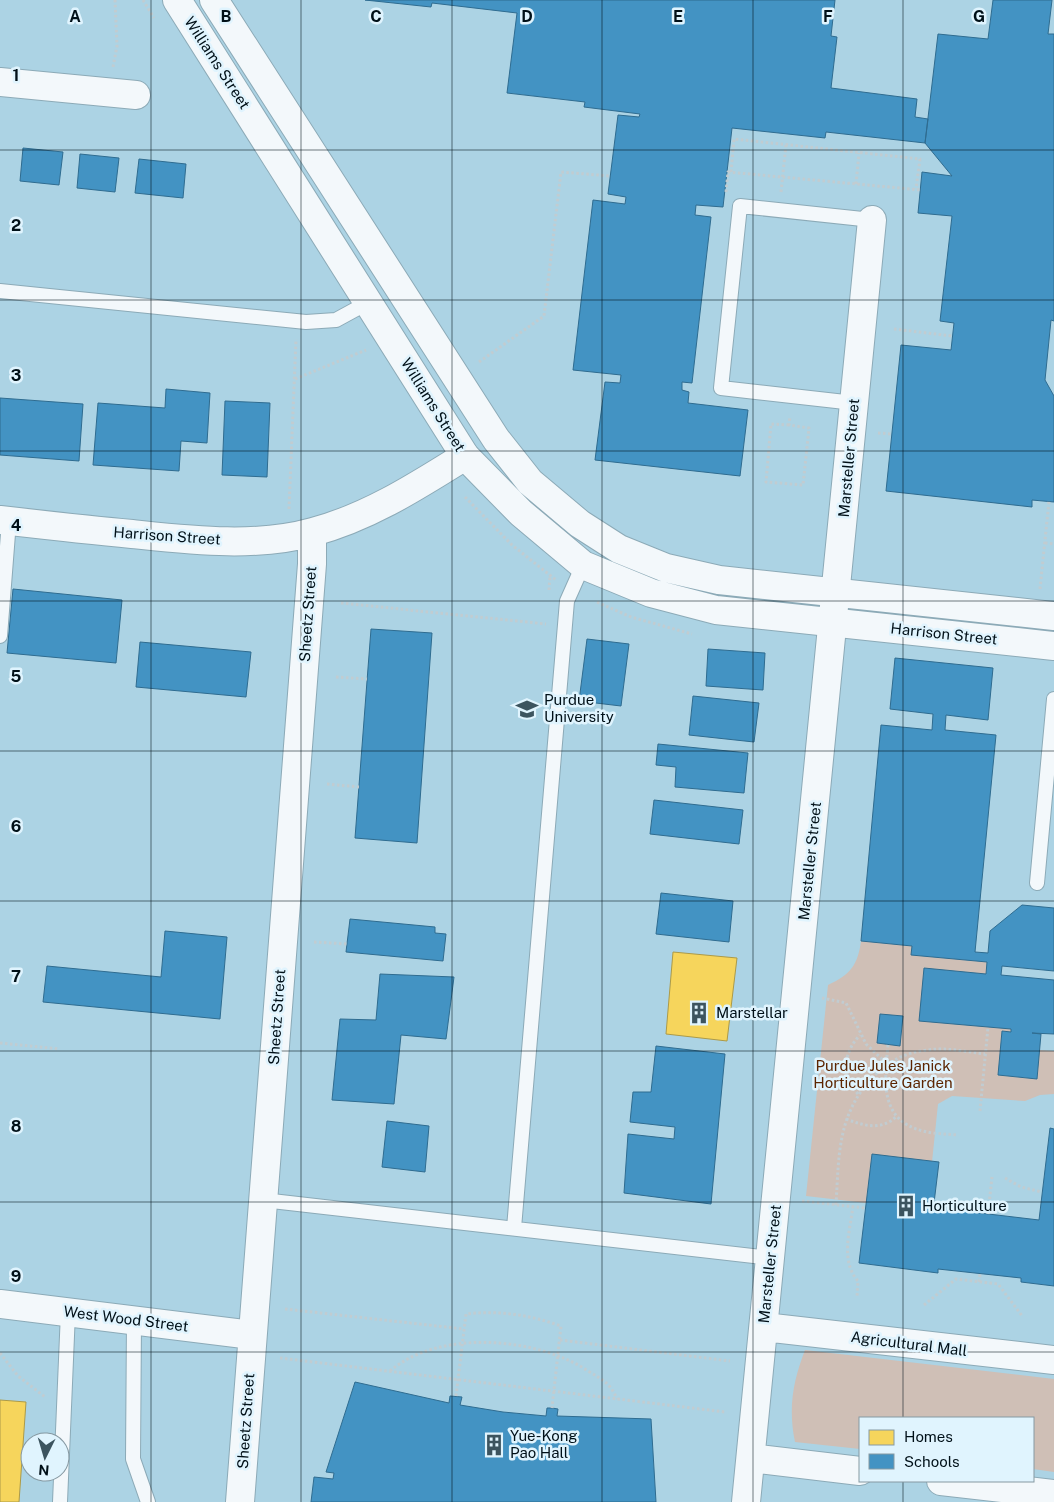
<svg xmlns="http://www.w3.org/2000/svg" width="1054" height="1502" viewBox="0 0 1054 1502" font-family="'Public Sans',sans-serif">
	<style>
		.green { fill: #cfbfb6 }
		.homes { fill: #f6d55c; stroke: #ac9a48 }
		.schools { fill: #4393c3; stroke: #2f6c90 }
		.lines { fill: none; stroke-linecap: round; stroke-linejoin: round }
		.lane-casing { stroke: #8caab7; stroke-width: 16 }
		.street-casing { stroke: #8caab7; stroke-width: 30 }
		.secondary-casing { stroke: #8caab7; stroke-width: 30 }
		.path { stroke: #c1ccd1; stroke-width: 3; stroke-dasharray: 2.5 2.5; stroke-linecap: butt }
		.lane { stroke: #f3f8fb; stroke-width: 14 }
		.street { stroke: #f3f8fb; stroke-width: 28 }
		.secondary { stroke: #f3f8fb; stroke-width: 28 }
		.grid { fill: none; stroke: #001018; stroke-width: 1; stroke-opacity: 0.55 }
		.labels { text-anchor: middle; stroke-width: 5; stroke-linejoin: round; paint-order: stroke }
		.street-label { font-size: 15px; fill: #001018; stroke: #e0f4fe }
		.poi-label { font-size: 15px; fill: #001018; stroke: #e0f4fe; text-anchor: start }
		.park-label { font-size: 15px; fill: #5c2501; stroke: #e0f4fe }
		.grid-label { font-size: 16px; text-anchor: middle; font-weight: bold; fill: #001018; stroke: #e0f4fe; stroke-width: 5; stroke-linejoin: round; paint-order: stroke }
	</style>
	<rect width="100%" height="100%" fill="#acd3e4"/>
	<path class="green" d="M 861,941 L 912,946 L 912,955 L 987,962 L 1011,1029 L 1011,1032 L 1002,1031 L 998,1075 L 1037,1079 L 1039,1050 L 1054,1051 L 1054,1094 L 1040,1095 L 1025,1101 L 952,1096 L 938,1104 L 932,1162 L 866,1203 L 806,1196 L 828,985 C 850,975 858,965 861,941 Z
		M 805,1350 L 1054,1379 L 1054,1472 L 1033,1469 L 1033,1418 L 860,1418 L 860,1449 L 795,1442 C 788,1408 793,1381 805,1350 Z"/>
	<path class="homes" d="M 673,952 L 737,958 L 727,1041 L 666,1034 Z
		M 0,1400 L 26,1402 L 19,1502 L 0,1502 Z"/>
	<path class="schools" d="M 365,0 L 835,0 L 831,36 L 837,37 L 831,88 L 917,99 L 915,117 L 928,119 L 925,143 L 826,132 L 825,138 L 732,128 L 723,207 L 696,205 L 695,215 L 711,217 L 692,383 L 682,382 L 682,390 L 689,392 L 688,403 L 748,410 L 740,476 L 595,460 L 605,382 L 620,383 L 621,375 L 573,370 L 593,200 L 625,204 L 626,197 L 608,194 L 618,115 L 639,117 L 640,114 L 584,107 L 585,102 L 507,93 L 517,13 L 432,3 L 431,7 Z
		M 993,0 L 1052,0 L 1048,34 L 1054,34 L 1054,321 L 1051,320 L 1045,380 L 1054,396 L 1054,502 L 1032,500 L 1032,507 L 886,491 L 901,345 L 951,350 L 954,323 L 940,321 L 952,216 L 918,213 L 922,172 L 952,176 L 925,143 L 938,34 L 988,39 Z
		M 23,148 L 63,152 L 59,185 L 20,181 Z
		M 80,154 L 119,158 L 115,192 L 77,188 Z
		M 139,159 L 186,164 L 183,198 L 135,193 Z
		M 166,389 L 210,393 L 207,443 L 181,441 L 179,471 L 93,465 L 98,403 L 165,408 Z
		M 0,398 L 83,404 L 79,461 L 0,455 Z
		M 225,401 L 270,403 L 267,477 L 222,475 Z
		M 13,589 L 122,600 L 116,663 L 7,653 Z
		M 371,629 L 432,633 L 417,843 L 355,838 Z
		M 587,639 L 629,644 L 621,706 L 579,701 Z
		M 140,642 L 251,652 L 246,697 L 136,687 Z
		M 708,649 L 765,653 L 763,690 L 706,686 Z
		M 895,658 L 993,668 L 988,720 L 946,715 L 945,730 L 996,735 L 975,952 L 988,953 L 990,931 L 1022,905 L 1054,908 L 1054,971 L 1002,966 L 1001,975 L 1054,980 L 1054,1034 L 1032,1033 L 1041,1034 L 1037,1079 L 998,1075 L 1002,1031 L 1011,1032 L 1011,1029 L 919,1021 L 924,968 L 986,974 L 987,962 L 911,955 L 912,946 L 861,941 L 881,725 L 932,730 L 933,714 L 890,709 Z
		M 693,696 L 759,703 L 754,742 L 689,735 Z
		M 658,744 L 748,753 L 744,793 L 675,787 L 676,767 L 656,765 Z
		M 654,800 L 743,810 L 739,844 L 650,834 Z
		M 661,893 L 733,901 L 729,942 L 656,934 Z
		M 350,919 L 435,927 L 435,933 L 446,934 L 443,961 L 346,952 Z
		M 165,931 L 227,937 L 220,1019 L 43,1002 L 47,966 L 161,977 Z
		M 380,974 L 454,977 L 446,1039 L 401,1035 L 394,1104 L 332,1100 L 340,1019 L 376,1020 Z
		M 880,1014 L 903,1016 L 900,1046 L 877,1043 Z
		M 656,1046 L 725,1054 L 711,1204 L 624,1193 L 628,1134 L 674,1139 L 675,1127 L 630,1122 L 633,1092 L 651,1092 Z
		M 387,1121 L 429,1126 L 425,1172 L 382,1167 Z
		M 1050,1128 L 1054,1129 L 1054,1286 L 1021,1282 L 1021,1278 L 938,1269 L 938,1273 L 859,1263 L 872,1154 L 939,1162 L 934,1203 L 947,1204 L 946,1209 L 1039,1220 Z
		M 355,1382 L 449,1403 L 450,1396 L 462,1397 L 460,1405 L 503,1412 L 546,1416 L 547,1408 L 552,1408 L 558,1409 L 557,1416 L 651,1419 L 656,1502 L 311,1502 L 314,1477 L 333,1479 L 334,1473 L 326,1472 Z"/>
	<g class="lines">
		<g class="lane-casing">
			<path id="lane" d="M 0,291 L 306,322 L 336,320 L 369,302
				M 854,403 L 721,388 L 740,206 L 872,220
				M 0,636 L 9,521
				M 1037,883 L 1054,699
				M 263,1200 L 770,1258
				M 514,1228 L 567,601 L 583,565
				M 134,1320 L 133,1459 L 148,1502
				M 60,1502 L 68,1312"/>
		</g>
		<g class="street-casing">
			<path id="street" d="M 0,82 L 136,95
				M 0,520 C 44,525 88,530 132,534 C 190,540 256,548 313,532 C 369,517 417,486 465,456
				M 0,1304 L 252,1335
				M 764,1327 L 1054,1360
				M 751,1458 L 860,1471
				M 941,1481 L 1054,1494
				M 240,1502 L 312,564 L 312,533
				M 746,1502 L 872,220"/>
		</g>
		<g class="secondary-casing">
			<path id="secondary" d="M 177,0 L 465,456 L 521,513 L 583,565 L 651,593 L 716,610 L 1054,646
				M 214,0 L 496,439 L 530,482 L 580,524 L 619,549 L 666,568 L 719,580 L 1054,616"/>
		</g>
		<path class="path" d="M 143,0 L 154,18
			M 113,67 L 117,46 L 115,0
			M 731,172 L 734,139 L 920,159 L 916,189
			M 856,184 L 859,153
			M 726,192 L 728,172 L 921,190
			M 781,192 L 786,145
			M 894,329 L 952,336
			M 479,362 L 544,316 L 561,172 L 610,176
			M 295,379 L 366,350
			M 789,425 L 771,424 L 766,482 L 803,485 L 809,428 L 789,425 L 790,416
			M 878,433 L 892,434
			M 465,497 L 512,545 L 556,580
			M 289,509 L 296,339
			M 1045,543 L 1054,544
			M 1040,589 L 1049,501
			M 549,590 L 550,576
			M 597,602 L 631,617 L 692,634
			M 341,603 L 546,624
			M 336,677 L 367,679
			M 327,784 L 359,787
			M 314,942 L 347,944
			M 822,998 L 846,1003 L 866,1044 L 886,1063
			M 0,1043 L 59,1049
			M 888,1045 C 885,1079 878,1120 923,1131 C 934,1134 946,1134 958,1135
			M 858,1094 C 841,1075 843,1053 860,1035
			M 980,1111 L 988,1027
			M 846,1119 C 865,1126 881,1131 897,1116
			M 1005,1178 L 1021,1187 L 1042,1192
			M 802,1201 L 865,1208
			M 836,1205 C 839,1155 837,1114 874,1076 C 889,1061 906,1052 928,1050 C 946,1047 967,1052 985,1054
			M 853,1206 C 850,1231 840,1261 858,1281 L 857,1297
			M 988,1214 L 992,1177
			M 979,1282 L 980,1274
			M 924,1305 L 956,1279 L 998,1284 L 1023,1317
			M 285,1309 L 464,1329
			M 560,1340 L 730,1361
			M 0,1353 L 18,1376 L 45,1397
			M 280,1358 L 725,1412
			M 390,1371 C 439,1329 537,1337 588,1371 C 603,1380 610,1383 617,1399
			M 456,1396 L 466,1314 C 499,1310 530,1315 561,1326 L 552,1408"/>
		<use href="#lane" class="lane"/>
		<use href="#street" class="street"/>
		<use href="#secondary" class="secondary"/>
	</g>
	<path class="grid" d="M 151,0 L 151,1502M 301,0 L 301,1502M 452,0 L 452,1502M 602,0 L 602,1502M 753,0 L 753,1502M 903,0 L 903,1418M 0,150 L 1054,150M 0,300 L 1054,300M 0,451 L 1054,451M 0,601 L 1054,601M 0,751 L 1054,751M 0,901 L 1054,901M 0,1051 L 1054,1051M 0,1202 L 1054,1202M 0,1352 L 1054,1352M 903,1481 L 903,1502"/>
	<defs>
		<g id="university-bare" transform="scale(1.725)"><path d="M0-5L7-2L0 1L-7-2ZM-4 1L0 2.5L4 1V4Q0 6-4 4Z" fill="#3c545f" stroke="#e0f4fe" stroke-width="2.5" paint-order="stroke"/></g>
		<g id="building-bare" transform="scale(1.725)"><path d="M-4-6H4V6H1V3H-1V6H-4ZM-2.5-4.3h1.7v1.8h-1.7ZM.8-4.3h1.7v1.8H.8ZM-2.5-1h1.7V.8h-1.7ZM.8-1h1.7V.8H.8Z" fill="#3c545f" stroke="#e0f4fe" stroke-width="2.5" paint-order="stroke"/></g>
	</defs>
	<g fill-rule="evenodd">
		<use href="#university-bare" x="527" y="709"/>
		<use href="#building-bare" x="699" y="1013"/>
		<use href="#building-bare" x="906" y="1206"/>
		<use href="#building-bare" x="494" y="1445"/>
	</g>
	<g class="labels">
		<g class="street-label">
			<text transform="translate(217 63) rotate(57)" y="5">Williams Street</text>
			<text transform="translate(433 405) rotate(58)" y="5">Williams Street</text>
			<text transform="translate(849 458) rotate(-85)" y="5">Marsteller Street</text>
			<text transform="translate(167 536) rotate(4)" y="5">Harrison Street</text>
			<text transform="translate(308 614) rotate(-86)" y="5">Sheetz Street</text>
			<text transform="translate(944 634) rotate(6)" y="5">Harrison Street</text>
			<text transform="translate(810 861) rotate(-84)" y="5">Marsteller Street</text>
			<text transform="translate(277 1017) rotate(-86)" y="5">Sheetz Street</text>
			<text transform="translate(770 1264) rotate(-84)" y="5">Marsteller Street</text>
			<text transform="translate(126 1319) rotate(7)" y="5">West Wood Street</text>
			<text transform="translate(909 1344) rotate(7)" y="5">Agricultural Mall</text>
			<text transform="translate(246 1421) rotate(-86)" y="5">Sheetz Street</text>
		</g>
		<g class="poi-label">
			<text x="544" y="705">Purdue<tspan x="544" dy="17">University</tspan></text>
			<text x="716" y="1018">Marstellar</text>
			<text x="922" y="1211">Horticulture</text>
			<text x="510" y="1441">Yue-Kong<tspan x="510" dy="17">Pao Hall</tspan></text>
		</g>
		<g class="park-label">
			<text x="883" y="1071">Purdue Jules Janick<tspan x="883" dy="17">Horticulture Garden</tspan></text>
		</g>
	</g>
	<g class="grid-label">
		<text x="75" y="22">A</text>
		<text x="226" y="22">B</text>
		<text x="376" y="22">C</text>
		<text x="527" y="22">D</text>
		<text x="678" y="22">E</text>
		<text x="828" y="22">F</text>
		<text x="979" y="22">G</text>
		<text x="16" y="81">1</text>
		<text x="16" y="231">2</text>
		<text x="16" y="381">3</text>
		<text x="16" y="531">4</text>
		<text x="16" y="682">5</text>
		<text x="16" y="832">6</text>
		<text x="16" y="982">7</text>
		<text x="16" y="1132">8</text>
		<text x="16" y="1282">9</text>
	</g>
	<rect x="859" y="1417" width="175" height="65" fill="#e0f4fe" stroke="#8699a2"/>
	<rect x="869" y="1430" width="25" height="15" fill="#f6d55c" stroke="#8699a2"/>
	<text x="904" y="1442" font-size="15" fill="#001018">Homes</text>
	<rect x="869" y="1454" width="25" height="15" fill="#4393c3" stroke="#8699a2"/>
	<text x="904" y="1467" font-size="15" fill="#001018">Schools</text>
	<g transform="translate(45 1457) rotate(185)"><circle r="24" fill="#e0f4fe" stroke="#8699a2"/>
	<path d="M0-4L9 19L0 12L-9 19Z" fill="#3c545f"/>
	<text y="-8" font-size="14" font-weight="bold" text-anchor="middle" fill="#001018">N</text>
	</g>
</svg>
